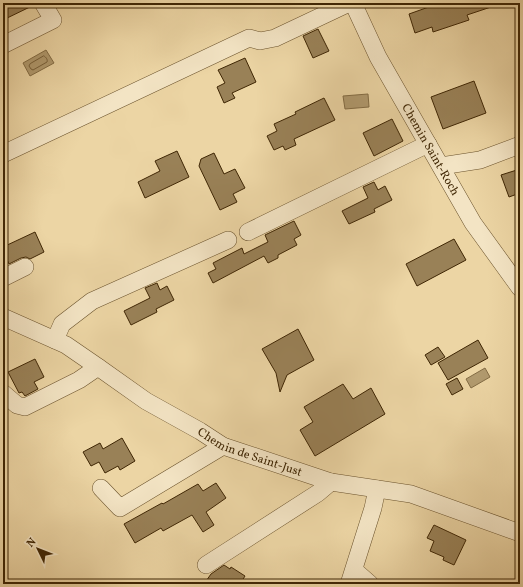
<svg xmlns="http://www.w3.org/2000/svg" width="523" height="587" viewBox="0 0 523 587" font-family="Vollkorn,serif">
	<style>
		.water { fill: #b19a6e; stroke: #836c44 }
		.lines { fill: none; stroke-linecap: round; stroke-linejoin: round }
		.shore { stroke: #786039; stroke-width: 1 }
		.building { fill: #998157; stroke: #3f2604 }
		.minor-casing { stroke: #6a522c; stroke-width: 18 }
		.minor { stroke: #f3e4c4; stroke-width: 17 }
		.labels { text-anchor: middle; stroke-width: 4; stroke-linejoin: round; paint-order: stroke }
		.street-label { font-size: 12px; fill: #3f2604; stroke: #f3e4c4 }
	</style>
	<rect width="100%" height="100%" fill="#ecd5a4"/>
	<filter id="stains"><feTurbulence type="fractalNoise" baseFrequency=".005" numOctaves="4"/><feColorMatrix values="0 0 0 0 .2 0 0 0 0 .09 0 0 0 0 .02 0 0 0 .5 -.17"/></filter>
	<radialGradient id="worn" r=".72"><stop offset=".6" stop-color="#630" stop-opacity="0"/><stop offset="1" stop-color="#630" stop-opacity=".3"/></radialGradient>
	<path class="water" d="M 46,50 L 54,63 L 30,76 L 23,63 Z
		M 368,94 L 369,107 L 345,109 L 343,96 Z
		M 485,368 L 490,377 L 471,388 L 466,379 Z"/>
	<g class="lines">
		<path class="shore" d="M 44,56 C 46,57 48,60 47,62 L 33,70 L 31,69 L 29,66 L 30,64 Z"/>
	</g>
	<path class="building" d="M 3,3 L 33,3 L 34,5 L 3,20 Z
		M 440,3 L 497,3 L 497,5 L 467,15 L 469,20 L 433,32 L 432,27 L 415,33 L 409,14 Z
		M 318,29 L 329,51 L 313,58 L 303,36 Z
		M 245,58 L 256,82 L 232,93 L 235,98 L 224,103 L 217,87 L 225,83 L 218,70 Z
		M 474,81 L 486,113 L 443,129 L 431,97 Z
		M 324,98 L 335,120 L 294,139 L 296,145 L 285,150 L 283,146 L 274,150 L 267,136 L 277,131 L 274,124 L 296,114 L 295,112 Z
		M 392,119 L 403,141 L 374,156 L 363,133 Z
		M 177,151 L 189,177 L 145,198 L 138,182 L 160,171 L 155,161 Z
		M 214,153 L 224,174 L 235,169 L 245,188 L 233,194 L 237,202 L 220,210 L 199,166 L 201,159 Z
		M 520,169 L 520,193 L 509,197 L 501,175 Z
		M 374,182 L 378,190 L 385,186 L 392,200 L 374,209 L 375,212 L 349,224 L 342,211 L 368,198 L 363,187 Z
		M 294,221 L 301,235 L 294,239 L 297,245 L 278,255 L 278,258 L 268,263 L 264,256 L 213,283 L 208,273 L 216,269 L 213,263 L 242,248 L 244,254 L 268,242 L 265,235 Z
		M 35,232 L 44,252 L 30,259 L 26,257 L 21,258 L 9,264 L 3,250 L 3,247 Z
		M 454,239 L 466,260 L 417,286 L 406,264 Z
		M 157,283 L 160,290 L 167,286 L 174,300 L 156,309 L 157,312 L 131,325 L 124,311 L 150,298 L 145,288 Z
		M 298,329 L 314,360 L 287,375 L 280,392 L 276,373 L 262,349 Z
		M 478,340 L 488,358 L 448,380 L 438,363 Z
		M 438,347 L 445,357 L 431,365 L 425,355 Z
		M 35,359 L 44,377 L 34,382 L 38,389 L 25,396 L 22,392 L 19,393 L 8,372 Z
		M 457,378 L 463,389 L 452,395 L 446,384 Z
		M 343,384 L 353,399 L 371,388 L 385,414 L 315,456 L 300,430 L 313,422 L 304,407 Z
		M 122,438 L 135,461 L 120,470 L 118,466 L 105,473 L 99,462 L 91,466 L 83,452 L 100,443 L 103,449 Z
		M 216,483 L 226,498 L 206,512 L 214,525 L 203,532 L 192,515 L 163,531 L 161,528 L 135,543 L 124,524 L 162,503 L 163,504 L 198,484 L 203,491 Z
		M 434,525 L 466,540 L 454,565 L 443,560 L 444,557 L 430,551 L 434,541 L 427,538 Z
		M 224,565 L 230,569 L 231,567 L 245,576 L 240,584 L 204,584 L 211,574 Z"/>
	<g class="lines">
		<g class="minor-casing">
			<g id="minor">
				<path id="s1" d="M 353,3 L 378,57 L 473,223 L 520,288"/>
				<path d="M 3,45 L 53,20 L 43,3"/>
				<path d="M 3,154 L 249,38 L 260,41 L 275,38 L 349,3"/>
				<path d="M 441,166 L 480,160 L 520,145"/>
				<path d="M 248,232 L 428,144"/>
				<path d="M 3,278 L 25,267"/>
				<path id="s2" d="M 3,317 L 66,345 L 98,367 L 146,401 L 200,431 L 223,446 L 331,482 L 411,494 L 520,533"/>
				<path d="M 55,340 L 62,324 L 92,301 L 228,240"/>
				<path d="M 3,393 L 17,405 L 25,407 L 79,380 L 98,367"/>
				<path d="M 101,488 L 120,508 L 223,446"/>
				<path d="M 206,565 L 318,493 L 331,482"/>
				<path d="M 354,570 L 370,584"/>
				<path d="M 349,584 L 373,508 L 377,489"/>
			</g>
		</g>
		<use href="#minor" class="minor"/>
	</g>
	<g class="labels">
		<g class="street-label">
			<text dy="4" stroke="none"><textPath href="#s1" startOffset="166">Chemin Saint-Roch</textPath></text>
			<text dy="4" stroke="none"><textPath href="#s2" startOffset="283">Chemin de Saint-Just</textPath></text>
		</g>
	</g>
	<rect width="523" height="587" fill="none" stroke="#ecd5a4" stroke-width="16"/>
	<rect x="4" y="4" width="515" height="579" fill="none" stroke="#3f2604" stroke-width="2"/>
	<rect x="8" y="8" width="507" height="571" fill="none" stroke="#3f2604"/>
	<g transform="translate(38 549) rotate(313)" stroke="#f3e4c4" stroke-width="3" paint-order="stroke">
	<path d="M0-3L7 15L0 10L-7 15Z" fill="#3f2604"/>
	<text y="-6" font-size="11" font-weight="bold" text-anchor="middle" fill="#3f2604">N</text>
	</g>
	<rect width="100%" height="100%" filter="url(#stains)"/>
	<rect width="100%" height="100%" fill="url(#worn)"/>
</svg>
